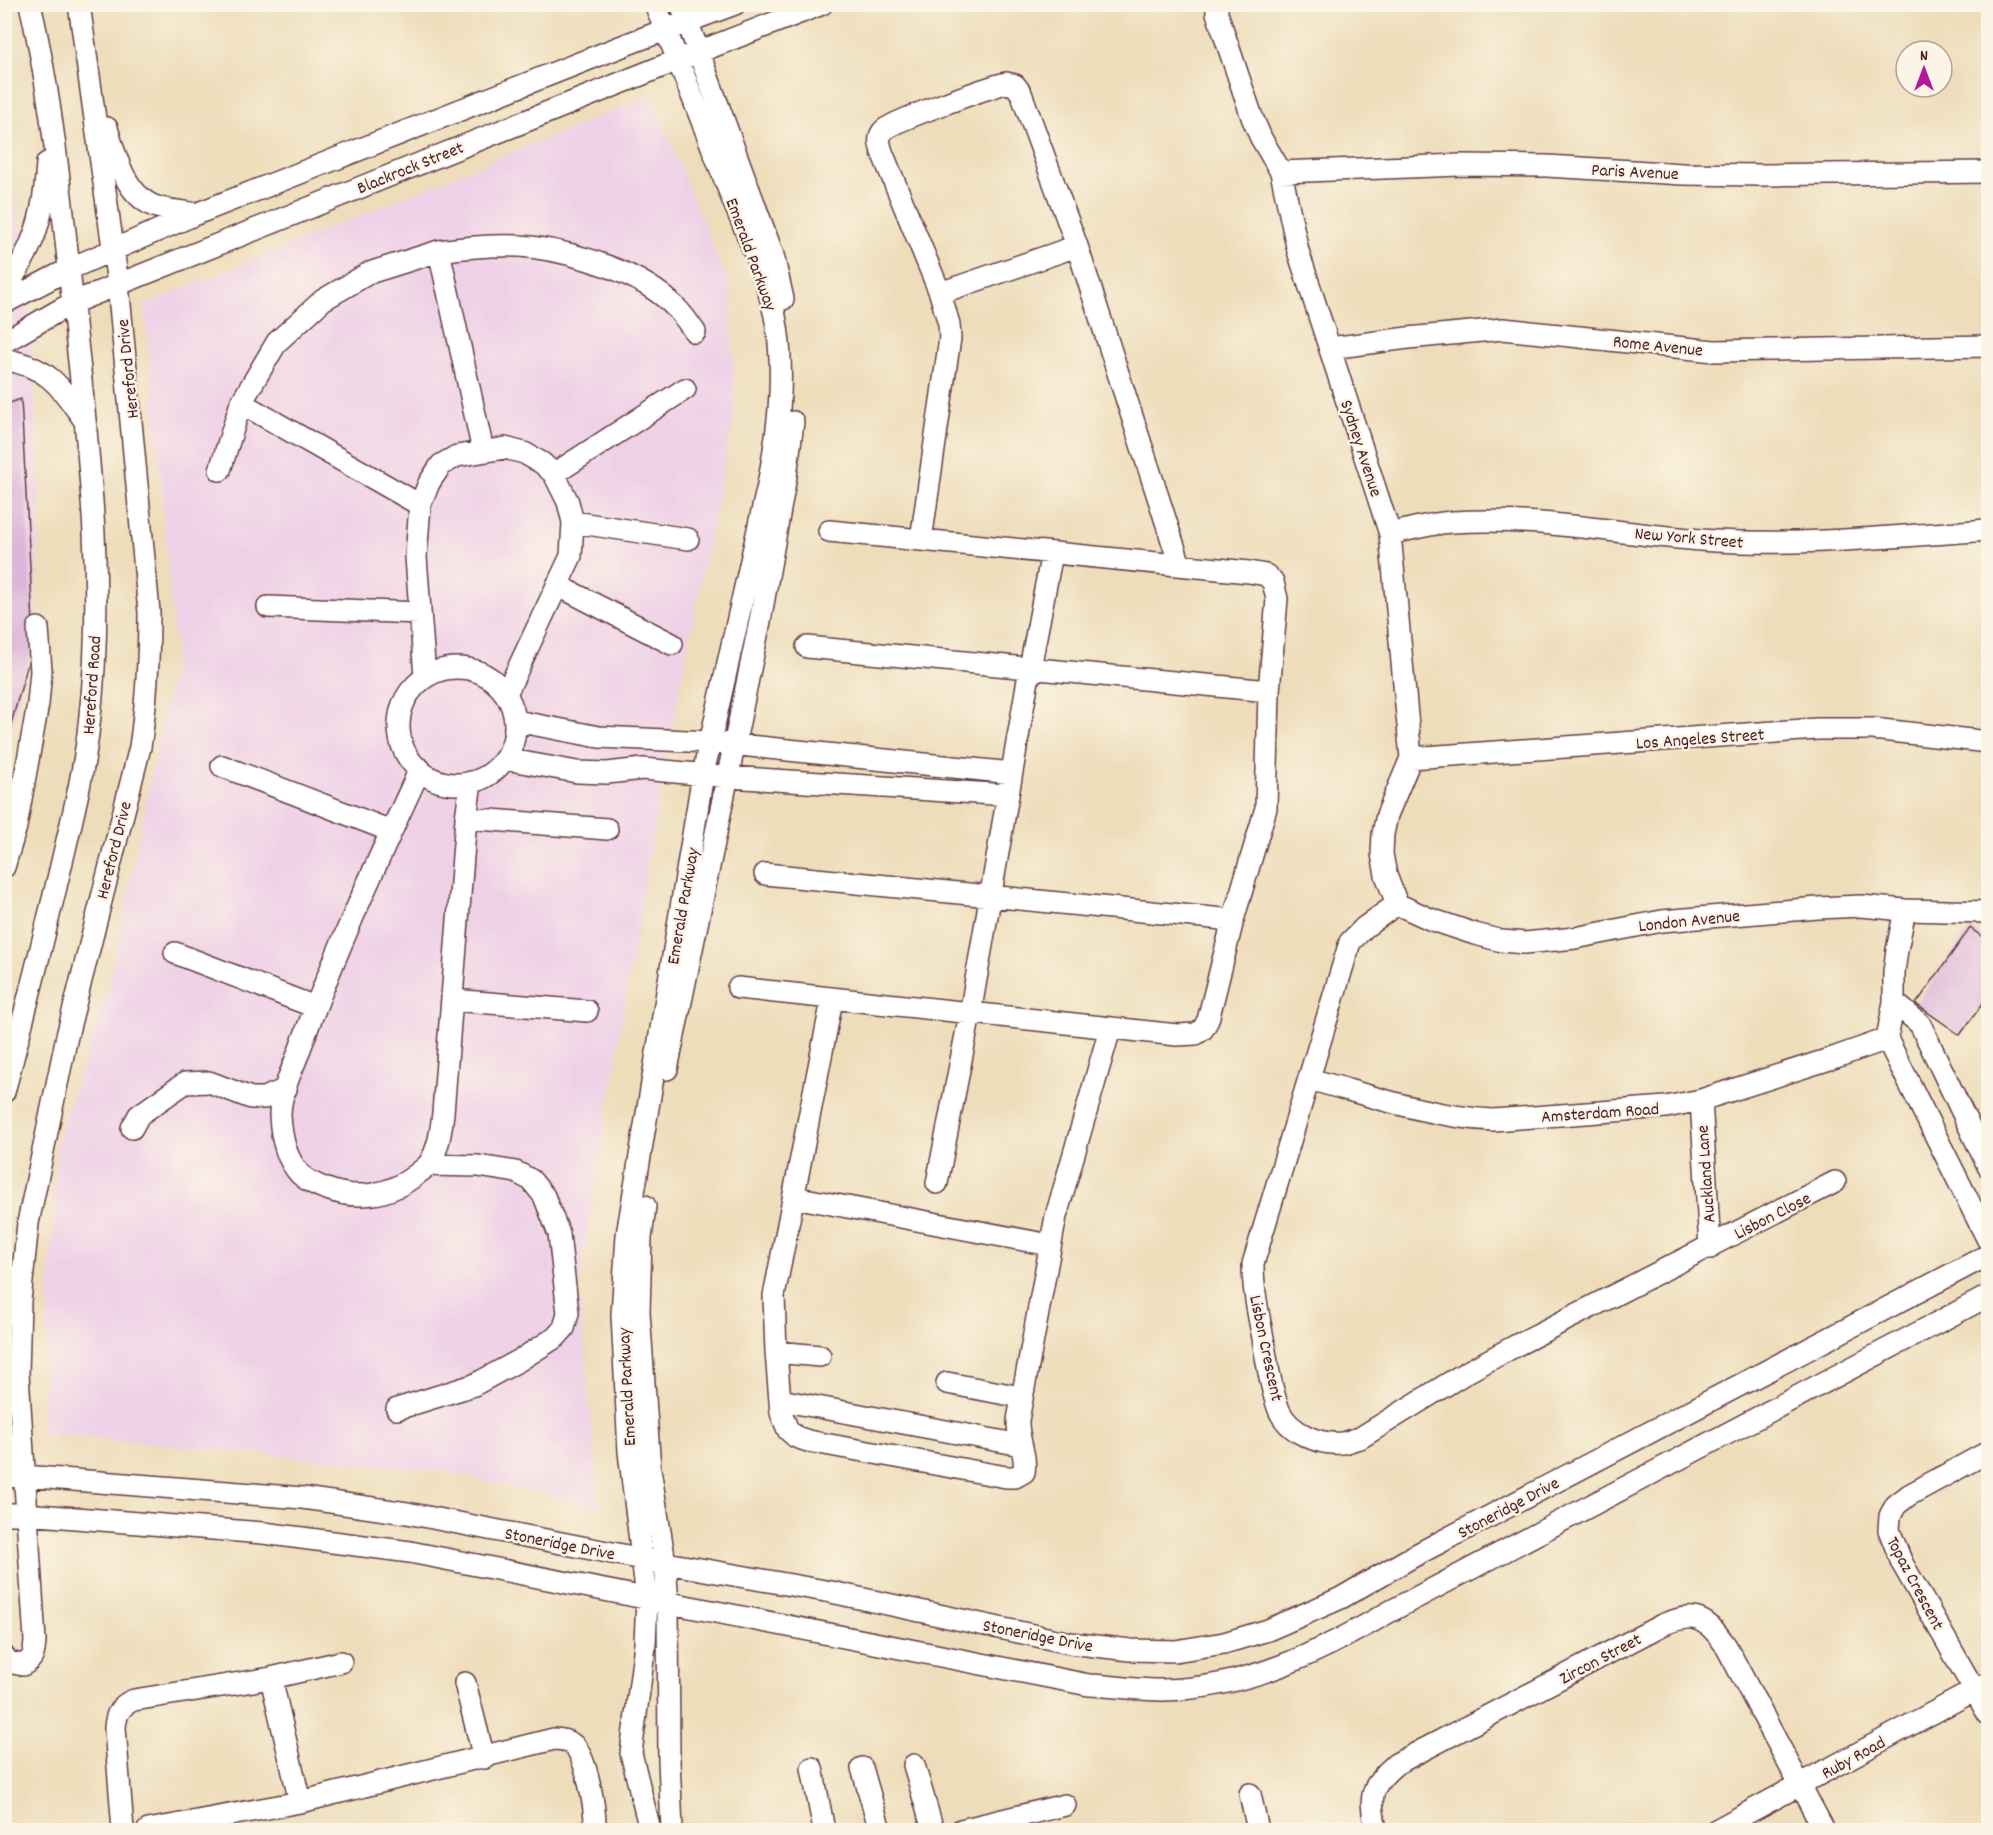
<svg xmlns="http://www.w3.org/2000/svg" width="1993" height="1835" viewBox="0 0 1993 1835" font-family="Dekko,sans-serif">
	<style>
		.built { fill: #eed0e7 }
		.building { fill: #dcb5da }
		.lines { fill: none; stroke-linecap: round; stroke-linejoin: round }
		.minor-casing { stroke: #623c40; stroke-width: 24 }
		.minor { stroke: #fff; stroke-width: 21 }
		.labels { text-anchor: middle; stroke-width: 5; stroke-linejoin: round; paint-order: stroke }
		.street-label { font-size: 18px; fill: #4a1f2b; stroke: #fcf5e5 }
	</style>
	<rect width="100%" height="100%" fill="#fcf5e5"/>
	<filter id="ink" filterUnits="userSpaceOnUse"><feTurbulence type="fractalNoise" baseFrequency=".0167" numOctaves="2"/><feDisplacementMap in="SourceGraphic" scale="12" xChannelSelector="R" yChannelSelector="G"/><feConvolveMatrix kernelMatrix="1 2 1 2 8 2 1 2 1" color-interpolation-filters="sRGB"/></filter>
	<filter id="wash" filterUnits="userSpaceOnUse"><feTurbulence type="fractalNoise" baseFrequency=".008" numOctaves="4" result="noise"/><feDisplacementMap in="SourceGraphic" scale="24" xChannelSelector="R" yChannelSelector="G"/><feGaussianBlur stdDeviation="1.35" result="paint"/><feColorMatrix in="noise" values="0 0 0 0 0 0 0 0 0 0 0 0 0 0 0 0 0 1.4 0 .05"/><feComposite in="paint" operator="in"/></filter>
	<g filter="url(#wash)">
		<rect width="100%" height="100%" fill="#edddba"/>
		<path class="built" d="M 651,95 L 731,291 L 735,409 L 662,778 L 579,1284 L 599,1508 L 443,1471 L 41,1433 L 58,1136 L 107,995 L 176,654 L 145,305 Z
			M 4,150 L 27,265 L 40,490 L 34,642 L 5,748 Z"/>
		<g id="blocks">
			<path class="building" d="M 21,399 L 34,642 L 5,745 L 4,405 Z
				M 1970,928 L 1988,941 L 1988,996 L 1960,1035 L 1916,1004 Z"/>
		</g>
	</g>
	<g filter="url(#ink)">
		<use href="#blocks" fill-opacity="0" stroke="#623c40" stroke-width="1.5"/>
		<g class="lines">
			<g class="minor-casing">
				<path id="minor" d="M 681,4 L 773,255 L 783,299
					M 1217,4 L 1217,13 L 1252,117 L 1261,138 L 1281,172 L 1298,251 L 1390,534 L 1411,758 L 1387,815 L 1383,834 L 1382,854 L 1386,875 L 1397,904
					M 107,128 C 115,155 125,194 154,206 C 167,211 183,211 196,214
					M 1281,172 L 1460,165 L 1547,166 L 1683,174 L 1761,175 L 1988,172
					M 439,251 C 469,247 501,244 531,247 C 577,253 643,273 675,307 C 683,314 689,324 695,332
					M 4,291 C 35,246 44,217 47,163
					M 940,293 L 1077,246
					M 4,303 L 69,269 L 196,214 L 630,43 L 735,4
					M 4,342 L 72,303 L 678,60 L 822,4
					M 1330,348 L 1408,338 L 1503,329 L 1714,351 L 1988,346
					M 4,359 C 50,368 59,385 85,421
					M 241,403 L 277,342 L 323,300 L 369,273 L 439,251 L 483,451
					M 220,470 L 241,403 L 420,505
					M 554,474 L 685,389
					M 573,522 L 688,539
					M 1390,534 C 1411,529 1432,523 1453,522 C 1541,516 1628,536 1716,541 C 1807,546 1898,536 1988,530
					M 921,540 L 950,338 L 949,324 L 940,293 L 882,152 C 880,145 877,137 884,130 C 893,121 989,87 1006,83 L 1015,85 L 1021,93 L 1077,246 L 1180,565
					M 557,585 L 672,644
					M 268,607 L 419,613
					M 807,647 L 1269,691
					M399 726a58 58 0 1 1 116 0a58 58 0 1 1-116 0Z
					M 425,677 L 416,557 L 420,505 L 429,483 L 441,465 L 457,456 L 505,448 L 524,453 L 542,463 L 554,474 L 568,502 L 573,522 L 571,556 L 506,694
					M 516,721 L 599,737 L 710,742 L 1012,773
					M 1411,758 L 1817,729 L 1873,729 L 1988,742
					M 505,759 L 577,772 L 607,773 L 643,769 L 729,777 L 1008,795
					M 222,766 L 391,831
					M 420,769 C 378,860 335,952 301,1046 C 294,1067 280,1092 280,1115 C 281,1136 286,1159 300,1174 C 306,1180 316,1185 324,1188 C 357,1201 390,1196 417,1174 C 421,1171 425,1168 428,1165 C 439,1150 441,1130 443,1113 L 466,818 L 471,782
					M 466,818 L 607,829
					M 4,867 L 16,827 L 38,704 L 41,671 L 38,628
					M 765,874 L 1233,920
					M 1397,904 L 1365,927 L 1350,942 L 1253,1264 C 1253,1289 1258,1313 1263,1338 C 1266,1358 1272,1392 1279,1410 C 1289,1433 1319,1445 1342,1443 C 1348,1442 1354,1439 1360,1438 L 1467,1372 L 1515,1346 L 1835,1182
					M 1397,904 L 1430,919 L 1475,934 L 1502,941 L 1525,943 L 1575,938 L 1662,921 L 1818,908 L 1861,906 L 1905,910 L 1988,912
					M 1905,910 L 1897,950 L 1894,972 L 1894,1002 L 1887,1039 L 1988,1240
					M 175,953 L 315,1007
					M 738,988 L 1177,1035 L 1196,1034 L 1203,1029 L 1208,1020 L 1233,920 L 1266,808 L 1269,691 L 1277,599 L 1273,582 L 1266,575 L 1249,572 L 829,531
					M 452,1000 L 587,1011
					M 832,1000 L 774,1296 L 776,1352 L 781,1413 L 788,1430 L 796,1437 L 808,1441 L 1006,1477 L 1015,1477 L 1024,1472 C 1027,1455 1017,1438 1018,1420 L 1056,1216 L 1110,1029
					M 1894,1002 L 1920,1024 L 1988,1166
					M 667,1069 L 760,621 L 786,476 L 793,422
					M 1309,1079 C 1369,1095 1430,1117 1493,1120 L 1666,1107 L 1701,1100 L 1836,1057 L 1887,1039
					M 4,1092 C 24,1017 43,941 61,866 C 72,819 84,773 89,725 C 106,585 88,445 73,306 C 62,205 53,103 30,4
					M 1701,1100 L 1710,1248
					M 132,1128 L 139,1115 L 185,1083 L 209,1082 L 251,1098 L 264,1098 L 286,1089
					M 937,1183 L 970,1014 L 1030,668 L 1052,553
					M 794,1197 L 1050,1245
					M 645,1206 L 641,1238 L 639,1312 L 650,1469 L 665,1563 L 668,1604 L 669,1760 L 672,1830
					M 776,1352 L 820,1356
					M 947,1383 L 1021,1397
					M 780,1400 L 1021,1445
					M 397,1409 L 474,1385 L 520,1360 L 556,1337 L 564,1328 L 568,1313 L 559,1234 L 544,1196 L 531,1180 L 516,1172 L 478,1166 L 428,1165
					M 1988,1452 L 1909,1495 L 1896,1505 L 1890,1516 L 1889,1530 L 1902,1563 L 1988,1714
					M 4,1477 L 23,1476 L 303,1498 L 407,1513 L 643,1559 L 831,1592 L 1070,1643 L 1130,1650 L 1175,1651 L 1224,1643 L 1268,1630 L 1341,1598 L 1412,1557 L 1988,1255
					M 4,1514 L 26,1514 L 263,1533 L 410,1552 L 1089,1685 C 1113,1686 1138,1690 1162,1690 C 1245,1689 1319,1653 1389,1612 L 1988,1296
					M 4,1656 L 8,1662 L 23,1665 C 34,1659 34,1653 35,1641 L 18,1374 L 20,1301 L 28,1223 L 67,1036 L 140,747 C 147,700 149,659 149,612 L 118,284 L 79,4
					M 271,1678 L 300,1802
					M 465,1683 L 484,1758
					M 914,1765 L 933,1830
					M 812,1768 L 824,1830
					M 862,1768 L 880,1830
					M 1250,1794 L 1258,1830
					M 123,1830 L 115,1728 C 116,1714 120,1705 134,1700 L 271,1678 L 341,1662
					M 148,1830 L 300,1802 L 554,1739 C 560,1739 566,1740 572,1744 C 587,1754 596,1813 595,1830
					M 650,1830 L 631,1753 L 645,1644 L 647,1598 L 629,1452 L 622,1315 L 627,1235 L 703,774 L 768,485 C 778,432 785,380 777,327 C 770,283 749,240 732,198 C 707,134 682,69 655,4
					M 961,1830 L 1065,1805
					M 1376,1830 C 1370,1798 1368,1787 1396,1764 L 1662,1625 C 1695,1611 1706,1617 1726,1646 L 1824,1830
					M 1716,1830 L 1988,1683"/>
			</g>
			<use href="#minor" class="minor"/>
		</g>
	</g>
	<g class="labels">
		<g class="street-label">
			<text transform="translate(410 167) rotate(-22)" y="6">Blackrock Street</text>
			<text transform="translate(1635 171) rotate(3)" y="6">Paris Avenue</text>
			<text transform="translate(752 254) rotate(70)" y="6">Emerald Parkway</text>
			<text transform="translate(1658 345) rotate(6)" y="6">Rome Avenue</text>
			<text transform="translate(127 369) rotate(-96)" y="6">Hereford Drive</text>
			<text transform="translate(1362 448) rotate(72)" y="6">Sydney Avenue</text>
			<text transform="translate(1689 537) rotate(5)" y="6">New York Street</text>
			<text transform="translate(91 685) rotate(-86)" y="6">Hereford Road</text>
			<text transform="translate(1700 738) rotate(-4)" y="6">Los Angeles Street</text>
			<text transform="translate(113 850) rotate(-76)" y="6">Hereford Drive</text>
			<text transform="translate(682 906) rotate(-80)" y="6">Emerald Parkway</text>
			<text transform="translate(1689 920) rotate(-6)" y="6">London Avenue</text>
			<text transform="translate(1600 1112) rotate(-4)" y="6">Amsterdam Road</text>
			<text transform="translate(1705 1174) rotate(-94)" y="6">Auckland Lane</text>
			<text transform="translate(1772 1215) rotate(-27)" y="6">Lisbon Close</text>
			<text transform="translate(1267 1348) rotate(78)" y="6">Lisbon Crescent</text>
			<text transform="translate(626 1387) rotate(-93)" y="6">Emerald Parkway</text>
			<text transform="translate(1508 1507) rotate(-28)" y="6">Stoneridge Drive</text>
			<text transform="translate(560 1543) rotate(11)" y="6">Stoneridge Drive</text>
			<text transform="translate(1916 1583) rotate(62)" y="6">Topaz Crescent</text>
			<text transform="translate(1038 1635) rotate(11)" y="6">Stoneridge Drive</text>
			<text transform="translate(1600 1658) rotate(-28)" y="6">Zircon Street</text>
			<text transform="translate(1853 1757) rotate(-29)" y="6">Ruby Road</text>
		</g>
	</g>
	<rect width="1993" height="1835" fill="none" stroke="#fcf5e5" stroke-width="24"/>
	<g transform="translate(1924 69)"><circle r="28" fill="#fcf5e5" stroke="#b59f9b" stroke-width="1.5"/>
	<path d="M0-4.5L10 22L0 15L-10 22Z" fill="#b5179e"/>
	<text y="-9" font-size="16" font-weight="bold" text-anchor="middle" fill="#4a1f2b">N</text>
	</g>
</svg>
